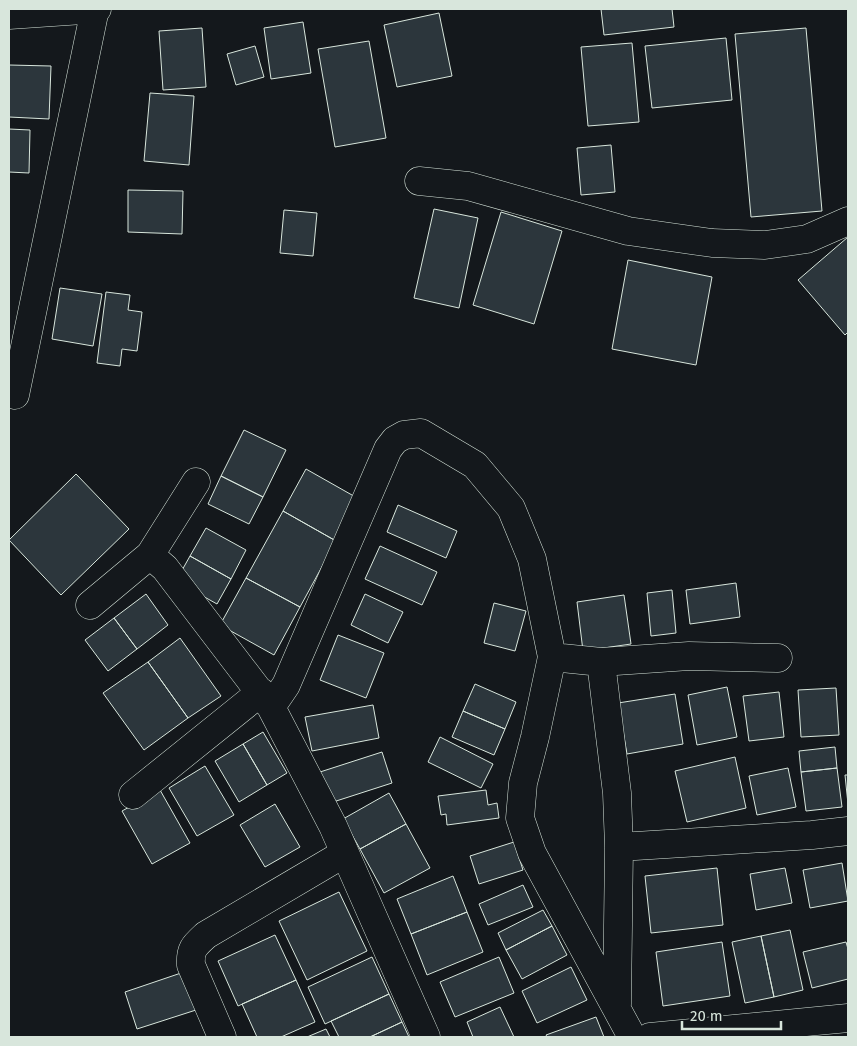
<svg xmlns="http://www.w3.org/2000/svg" width="857" height="1046" viewBox="0 0 857 1046" font-family="'Fira Sans',sans-serif">
	<style>
		.building { fill: #2c363c; stroke: #d8e6dc }
		.lines { fill: none; stroke-linecap: round; stroke-linejoin: round }
		.minor-casing { stroke: #d8e6dc; stroke-width: 29 }
		.minor { stroke: #14181c; stroke-width: 28 }
	</style>
	<rect width="100%" height="100%" fill="#14181c"/>
	<path class="building" d="M 601,9 L 672,9 L 674,27 L 604,35 Z
		M 439,13 L 452,76 L 397,87 L 384,25 Z
		M 303,22 L 311,73 L 271,79 L 264,28 Z
		M 202,28 L 206,87 L 163,90 L 159,31 Z
		M 806,28 L 822,211 L 751,217 L 735,34 Z
		M 726,38 L 732,100 L 652,108 L 645,46 Z
		M 369,41 L 386,138 L 335,147 L 318,49 Z
		M 632,43 L 639,122 L 588,126 L 581,47 Z
		M 255,46 L 264,77 L 236,85 L 227,54 Z
		M 9,65 L 51,66 L 49,119 L 9,117 Z
		M 150,93 L 194,96 L 189,165 L 144,161 Z
		M 9,129 L 30,130 L 29,173 L 9,172 Z
		M 611,145 L 615,192 L 581,195 L 577,148 Z
		M 128,190 L 183,191 L 182,234 L 128,232 Z
		M 434,209 L 478,218 L 459,308 L 414,298 Z
		M 284,210 L 317,213 L 313,256 L 280,253 Z
		M 501,212 L 562,231 L 534,324 L 473,305 Z
		M 848,237 L 848,332 L 845,335 L 798,280 Z
		M 628,260 L 712,277 L 696,365 L 612,349 Z
		M 60,288 L 102,294 L 93,346 L 52,339 Z
		M 106,292 L 130,295 L 128,310 L 142,312 L 137,351 L 122,349 L 120,366 L 97,363 Z
		M 244,430 L 286,450 L 263,497 L 221,476 Z
		M 306,469 L 359,499 L 336,541 L 283,511 Z
		M 76,474 L 129,529 L 61,595 L 9,540 Z
		M 221,476 L 263,497 L 249,524 L 208,504 Z
		M 398,505 L 457,531 L 446,558 L 387,532 Z
		M 283,511 L 336,541 L 300,607 L 246,578 Z
		M 206,528 L 246,550 L 231,579 L 190,556 Z
		M 380,546 L 437,572 L 422,605 L 365,579 Z
		M 190,556 L 231,579 L 217,604 L 176,581 Z
		M 246,578 L 300,607 L 274,655 L 220,625 Z
		M 736,583 L 740,617 L 690,624 L 686,590 Z
		M 672,590 L 676,633 L 651,636 L 647,593 Z
		M 146,594 L 168,625 L 137,649 L 114,618 Z
		M 365,594 L 403,612 L 388,643 L 351,625 Z
		M 624,595 L 631,644 L 583,651 L 577,602 Z
		M 494,603 L 526,611 L 515,651 L 484,643 Z
		M 114,618 L 137,649 L 108,671 L 85,640 Z
		M 338,635 L 384,653 L 366,698 L 320,680 Z
		M 180,638 L 221,696 L 188,718 L 148,662 Z
		M 148,662 L 188,718 L 144,750 L 103,693 Z
		M 475,684 L 516,702 L 505,729 L 463,711 Z
		M 727,687 L 737,737 L 697,745 L 688,695 Z
		M 836,688 L 839,735 L 801,737 L 798,690 Z
		M 779,692 L 784,737 L 749,741 L 743,696 Z
		M 675,694 L 683,744 L 627,754 L 618,703 Z
		M 373,705 L 379,738 L 312,751 L 305,717 Z
		M 463,711 L 505,729 L 494,755 L 452,737 Z
		M 263,732 L 287,773 L 267,785 L 243,744 Z
		M 440,737 L 493,764 L 481,788 L 428,762 Z
		M 243,744 L 267,785 L 239,802 L 215,761 Z
		M 835,747 L 837,768 L 801,772 L 799,751 Z
		M 382,752 L 392,783 L 330,803 L 320,772 Z
		M 735,757 L 746,808 L 687,822 L 675,771 Z
		M 205,766 L 234,815 L 197,836 L 169,788 Z
		M 788,768 L 796,807 L 757,815 L 749,776 Z
		M 837,768 L 842,807 L 806,811 L 801,772 Z
		M 845,775 L 848,775 L 848,804 Z
		M 160,790 L 190,843 L 152,864 L 122,811 Z
		M 486,790 L 488,805 L 497,803 L 499,818 L 447,825 L 446,814 L 441,815 L 438,796 Z
		M 389,793 L 406,824 L 360,849 L 343,819 Z
		M 275,804 L 300,847 L 265,867 L 240,825 Z
		M 406,824 L 430,868 L 384,893 L 360,849 Z
		M 514,842 L 523,870 L 479,884 L 470,856 Z
		M 842,863 L 848,901 L 810,908 L 803,870 Z
		M 717,868 L 723,925 L 651,933 L 645,876 Z
		M 785,868 L 792,903 L 756,910 L 750,874 Z
		M 453,876 L 467,912 L 411,934 L 397,899 Z
		M 523,885 L 533,907 L 488,925 L 479,904 Z
		M 339,892 L 367,951 L 307,980 L 279,921 Z
		M 543,910 L 552,926 L 506,950 L 498,933 Z
		M 467,912 L 483,952 L 427,975 L 411,934 Z
		M 552,926 L 567,955 L 522,979 L 506,950 Z
		M 790,930 L 803,990 L 774,997 L 761,936 Z
		M 275,935 L 296,980 L 238,1006 L 218,961 Z
		M 761,936 L 774,997 L 745,1003 L 732,942 Z
		M 722,942 L 730,996 L 663,1006 L 656,952 Z
		M 846,942 L 848,949 L 848,979 L 812,988 L 803,952 Z
		M 372,957 L 389,994 L 325,1024 L 308,987 Z
		M 499,957 L 514,993 L 455,1017 L 440,982 Z
		M 571,967 L 587,1000 L 537,1023 L 522,991 Z
		M 184,972 L 196,1010 L 137,1029 L 125,992 Z
		M 296,980 L 315,1022 L 281,1037 L 257,1037 L 242,1004 Z
		M 389,994 L 402,1022 L 370,1037 L 339,1037 L 331,1021 Z
		M 500,1007 L 514,1037 L 473,1037 L 467,1022 Z
		M 596,1017 L 604,1037 L 547,1037 L 546,1035 Z
		M 402,1022 L 409,1037 L 370,1037 Z
		M 326,1029 L 330,1037 L 307,1037 Z"/>
	<g class="lines">
		<g class="minor-casing">
			<path id="minor" d="M 9,15 L 97,9
				M 419,181 L 468,186 L 628,231 L 712,243 L 765,245 L 807,239 L 848,221
				M 15,395 L 95,9
				M 150,555 L 165,568 L 271,707 L 286,685 L 388,449 L 395,440 L 404,435 L 421,433 L 475,465 L 511,508 L 532,559 L 552,657 L 535,737 L 523,783 L 520,818 L 532,853 L 632,1037
				M 90,605 L 150,555 L 196,482
				M 552,657 L 601,662 L 689,656 L 778,658
				M 601,662 L 617,793 L 619,847 L 617,1004
				M 271,707 L 333,826 L 426,1037
				M 133,795 L 261,692
				M 619,847 L 812,835 L 848,831
				M 222,1037 L 191,965 C 190,949 194,946 206,935 L 345,853
				M 650,1037 L 848,1018"/>
		</g>
		<use href="#minor" class="minor"/>
	</g>
	<rect width="857" height="1046" fill="none" stroke="#d8e6dc" stroke-width="20"/>
	<path d="M682 1021v8h99v-8" fill="none" stroke="#d8e6dc" stroke-width="2.5"/>
	<text x="690" y="1021" font-size="15" fill="#d8e6dc" stroke="#14181c" stroke-width="4" paint-order="stroke">20 m</text>
</svg>
